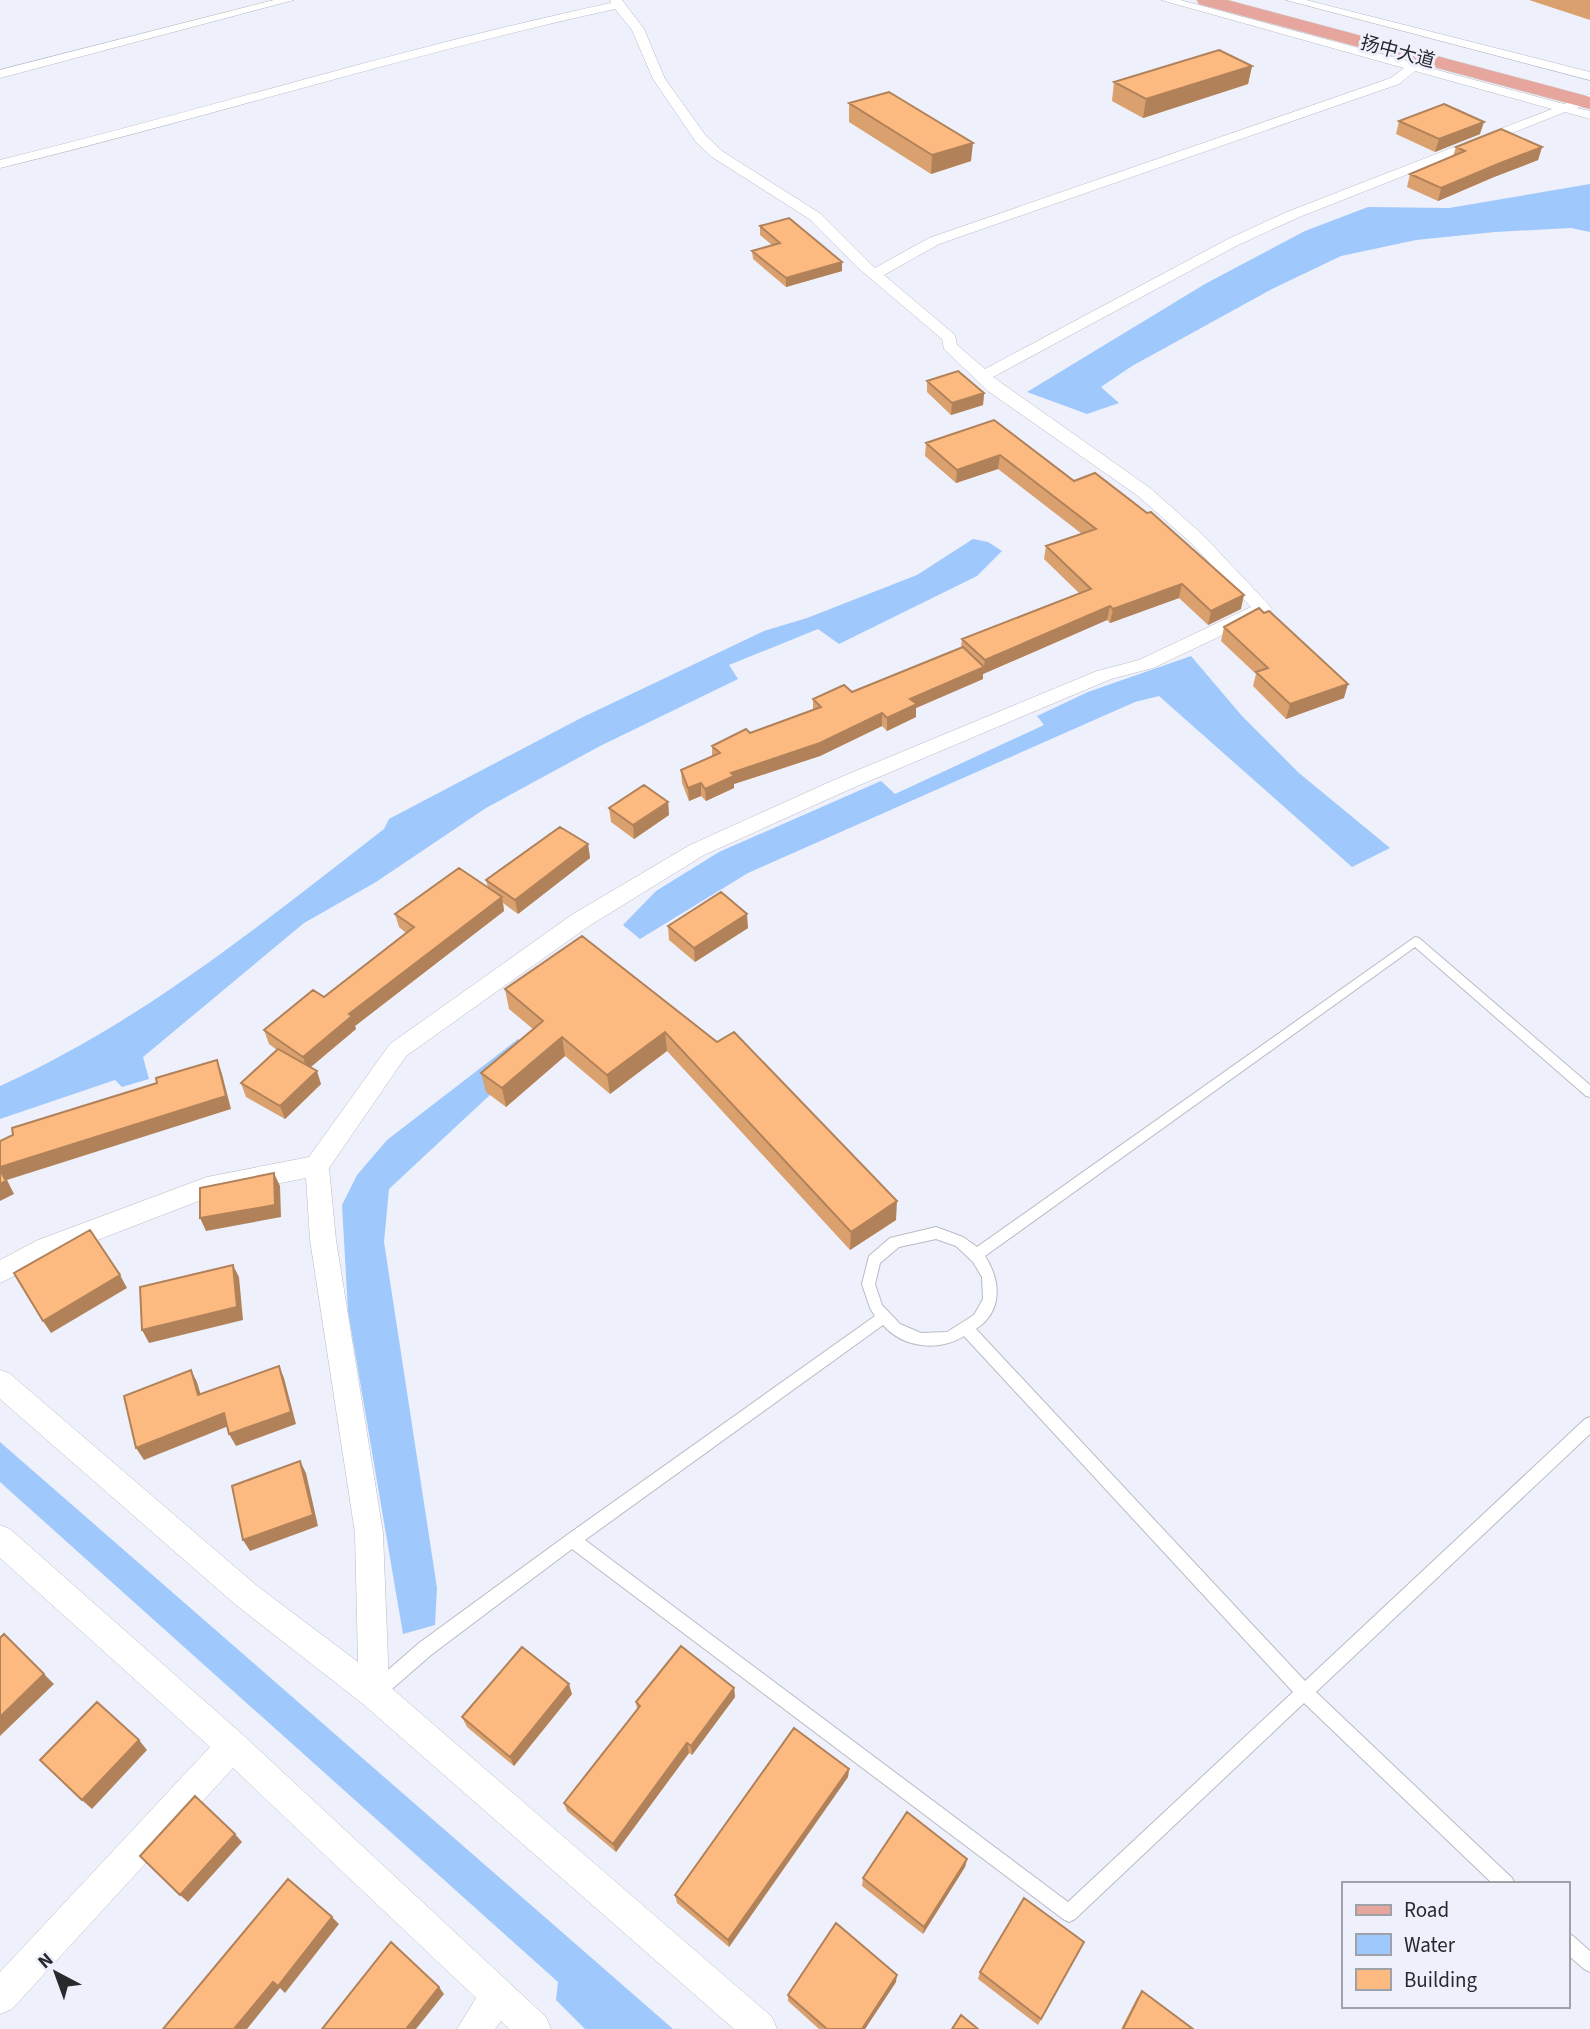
<svg xmlns="http://www.w3.org/2000/svg" width="1590" height="2029" viewBox="0 0 1590 2029" font-family="'Source Sans 3','Noto Sans SC',sans-serif">
	<style>
		.water { fill: #9fc8fc }
		.lines { fill: none; stroke-linecap: round; stroke-linejoin: round }
		.service-casing { stroke: #b9bbc5; stroke-width: 2 }
		.minor-casing { stroke: #b9bbc5; stroke-width: 1 }
		.primary-casing { stroke: #d0d0d1; stroke-width: 1 }
		.service { fill: #fff; fill-rule: evenodd }
		.minor { fill: #fff; fill-rule: evenodd }
		.primary { fill: #e7a69d; fill-rule: evenodd }
		.wall { fill: #daa06e }
		.shaded-wall { fill: #b1825a }
		.building { fill: #fdba80; stroke: #b1825a; stroke-width: 2 }
		.labels { text-anchor: middle; stroke-width: 6; stroke-linejoin: round; paint-order: stroke }
		.far-street-label { font-size: 19px; fill: #292a2e; stroke: #eef0fb }
	</style>
	<rect width="100%" height="100%" fill="#eef0fb"/>
	<path class="water" d="M 1590,184 L 1590,232 L 1571,228 L 1495,232 L 1416,240 L 1341,256 L 1272,289 L 1132,366 L 1101,387 L 1119,403 L 1087,414 L 1027,392 L 1205,284 L 1305,231 L 1368,207 L 1449,208 Z
		M 973,539 L 988,542 L 1002,551 L 977,576 L 839,644 L 818,629 L 729,665 L 738,679 L 600,746 L 486,808 L 376,882 L 304,923 L 143,1057 L 149,1079 L 122,1087 L 115,1080 L 0,1119 L 0,1086 C 142,1022 261,924 384,829 L 389,819 L 581,718 L 764,631 L 807,618 L 917,575 Z
		M 1191,656 L 1242,716 L 1299,773 L 1390,848 L 1352,867 L 1159,696 L 1135,702 L 748,873 L 640,939 L 623,925 L 656,891 L 719,852 L 881,781 L 895,794 L 1044,725 L 1037,716 L 1088,692 Z
		M 518,1039 L 535,1053 L 389,1189 L 384,1242 L 437,1588 L 435,1625 L 403,1634 L 348,1311 L 342,1205 L 357,1175 L 387,1140 Z
		M 0,1442 L 673,2029 L 585,2029 L 556,2000 L 558,1982 L 0,1482 Z"/>
	<g class="lines">
		<g class="service-casing">
			<path id="service" d="M 1415,937 L 1419,938 L 1590,1085 L 1590,1097 L 1586,1096 L 1415,947 L 985,1256 C 1001,1281 1003,1311 976,1329 L 1305,1681 L 1585,1419 L 1590,1417 L 1590,1434 L 1316,1692 L 1512,1878 L 1515,1884 L 1493,1884 L 1304,1703 L 1075,1919 L 1069,1922 L 1063,1919 L 572,1549 L 431,1655 L 384,1696 L 378,1698 L 372,1696 L 370,1690 L 372,1684 L 419,1643 L 567,1535 L 875,1316 L 870,1308 L 862,1284 L 869,1256 L 890,1238 L 936,1227 L 963,1237 L 977,1247 ZM 936,1239 L 956,1246 L 973,1262 L 982,1277 L 983,1299 L 974,1315 L 947,1332 L 921,1333 L 900,1324 L 882,1305 L 875,1284 L 880,1263 L 899,1247 ZM 883,1325 C 903,1348 939,1352 964,1336 L 1293,1692 L 1068,1902 L 585,1540 Z
				M 1567,1933 L 1573,1936 L 1590,1951 L 1590,1972 L 1584,1969 L 1567,1954 Z"/>
		</g>
		<g class="minor-casing">
			<path id="minor" d="M 274,0 L 294,0 L 0,78 L 0,70 Z
				M 610,0 L 622,0 L 644,29 L 665,79 L 706,136 L 722,151 L 821,214 L 875,268 L 929,238 L 1391,78 L 1404,68 L 1161,0 L 1180,0 L 1411,62 L 1420,55 L 1428,55 L 1430,58 L 1422,66 L 1564,104 L 1590,94 L 1590,102 L 1577,108 L 1590,111 L 1590,119 L 1565,112 L 1297,218 L 1238,245 L 993,377 L 1150,488 L 1203,535 L 1269,605 L 1272,609 L 1269,613 L 1153,668 L 1111,679 L 848,790 L 704,855 L 589,926 L 406,1056 L 329,1168 L 336,1240 L 383,1533 L 389,1686 L 772,2017 L 777,2029 L 734,2029 L 363,1704 L 236,1605 L 0,1399 L 0,1370 L 9,1373 L 256,1585 L 358,1662 L 355,1533 L 310,1240 L 306,1178 L 209,1197 L 56,1256 L 0,1283 L 0,1260 L 38,1240 L 207,1177 L 309,1157 L 390,1044 L 573,914 L 690,845 L 834,780 L 1097,671 L 1139,660 L 1251,607 L 1191,543 L 1138,496 L 988,391 L 944,349 L 942,339 L 857,267 L 811,220 L 712,157 L 696,142 L 653,79 L 632,30 L 615,9 C 408,54 206,118 0,168 L 0,160 C 205,110 405,47 611,3 ZM 1415,71 L 1552,109 L 1287,212 L 1228,239 L 985,369 L 957,345 L 955,335 L 884,275 L 939,244 L 1399,84 Z
				M 1286,0 L 1306,0 L 1590,72 L 1590,80 Z
				M 0,1525 L 10,1529 L 243,1735 L 546,2017 L 551,2029 L 509,2029 L 501,2021 L 495,2029 L 457,2029 L 476,1998 L 233,1768 L 12,2009 L 0,2014 L 0,1972 L 210,1747 L 0,1558 Z"/>
		</g>
		<g class="primary-casing">
			<path id="primary" d="M 1197,0 L 1227,0 L 1590,97 L 1590,109 L 1199,4 Z"/>
		</g>
		<use href="#service" class="service"/>
		<use href="#minor" class="minor"/>
		<use href="#primary" class="primary"/>
	</g>
	<path class="wall" d="M 1529,0 L 1590,0 L 1590,20 Z
		M 1252,66 L 1248,84 L 1143,118 L 1112,101 L 1114,82 Z
		M 849,103 L 971,161 L 931,174 L 849,122 Z
		M 1399,121 L 1480,134 L 1435,152 L 1396,134 Z
		M 1456,147 L 1542,147 L 1538,160 L 1494,177 L 1438,201 L 1407,187 L 1410,174 L 1453,156 Z
		M 760,226 L 842,271 L 786,287 L 753,259 L 752,251 L 772,245 L 760,235 Z
		M 927,381 L 984,393 L 983,405 L 951,415 L 927,392 Z
		M 994,420 L 1241,609 L 1208,625 L 1179,598 L 1110,623 L 1107,620 L 983,674 L 983,679 L 916,708 L 916,717 L 887,731 L 882,726 L 820,756 L 734,784 L 734,788 L 706,801 L 701,796 L 689,801 L 682,783 L 681,770 L 712,756 L 712,746 L 813,710 L 813,699 L 852,692 L 961,648 L 962,639 L 1079,593 L 1044,559 L 1046,546 L 1082,534 L 998,469 L 956,483 L 925,456 L 926,443 Z
		M 1264,613 L 1344,698 L 1286,719 L 1253,686 L 1256,674 L 1221,641 L 1224,627 Z
		M 668,802 L 669,815 L 634,839 L 611,822 L 609,808 Z
		M 588,844 L 590,858 L 518,914 L 503,903 L 504,911 L 355,1026 L 356,1029 L 311,1067 L 321,1084 L 285,1119 L 246,1097 L 241,1083 L 277,1050 L 269,1044 L 264,1030 L 324,997 L 406,933 L 399,927 L 395,914 L 488,888 L 486,880 Z
		M 668,926 L 748,928 L 695,962 L 669,940 Z
		M 582,936 L 896,1220 L 850,1250 L 667,1051 L 610,1094 L 565,1056 L 506,1107 L 486,1092 L 481,1073 L 533,1029 L 509,1009 L 505,989 Z
		M 734,1688 L 735,1697 L 692,1755 L 689,1753 L 616,1852 L 567,1811 L 564,1803 L 637,1709 L 636,1702 Z
		M 572,1694 L 514,1766 L 467,1727 L 462,1717 Z
		M 849,1769 L 848,1777 L 729,1947 L 677,1903 L 675,1895 Z
		M 967,1859 L 965,1867 L 923,1934 L 862,1886 L 863,1878 Z
		M 1084,1942 L 1038,2025 L 978,1979 L 980,1972 Z
		M 896,1982 L 865,2029 L 819,2029 L 788,2001 L 788,1995 Z
		M 1142,1991 L 1193,2029 L 1121,2029 L 1137,1998 Z"/>
	<path class="shaded-wall" d="M 1252,66 L 1248,84 L 1143,118 L 1146,99 Z
		M 1484,122 L 1480,134 L 1435,152 L 1439,139 Z
		M 973,143 L 971,161 L 931,174 L 932,155 Z
		M 1542,147 L 1538,160 L 1494,177 L 1438,201 L 1441,188 L 1498,164 Z
		M 842,262 L 842,271 L 786,287 L 786,278 Z
		M 984,393 L 983,405 L 951,415 L 952,403 Z
		M 1000,455 L 998,469 L 956,483 L 957,470 Z
		M 1182,584 L 1179,598 L 1110,623 L 1113,609 Z
		M 1244,595 L 1241,609 L 1208,625 L 1211,611 Z
		M 1110,606 L 1107,620 L 983,674 L 983,679 L 916,708 L 916,717 L 887,731 L 887,718 L 910,699 L 984,667 L 985,660 Z
		M 1348,684 L 1344,698 L 1286,719 L 1290,704 Z
		M 882,713 L 882,726 L 820,756 L 734,784 L 734,788 L 706,801 L 705,789 L 731,773 Z
		M 701,783 L 701,796 L 689,801 L 688,788 Z
		M 668,802 L 669,815 L 634,839 L 633,825 Z
		M 588,844 L 590,858 L 518,914 L 515,900 Z
		M 502,897 L 504,911 L 355,1026 L 356,1029 L 307,1070 L 303,1057 L 349,1014 Z
		M 747,914 L 748,928 L 695,962 L 694,948 Z
		M 665,1032 L 667,1051 L 610,1094 L 607,1075 Z
		M 562,1037 L 565,1056 L 506,1107 L 502,1088 Z
		M 217,1060 L 222,1074 L 231,1109 L 7,1180 L 14,1194 L 0,1201 L 0,1167 Z
		M 317,1071 L 321,1084 L 285,1119 L 280,1106 Z
		M 274,1173 L 280,1186 L 281,1217 L 206,1231 L 200,1218 Z
		M 897,1201 L 896,1220 L 850,1250 L 851,1232 Z
		M 233,1265 L 239,1277 L 243,1320 L 149,1343 L 142,1330 Z
		M 120,1275 L 127,1288 L 51,1333 L 43,1321 Z
		M 279,1366 L 284,1378 L 296,1424 L 236,1446 L 229,1434 Z
		M 191,1370 L 197,1382 L 204,1406 L 198,1395 Z
		M 224,1413 L 231,1425 L 144,1460 L 136,1448 Z
		M 300,1461 L 306,1473 L 318,1526 L 250,1551 L 243,1540 Z
		M 44,1674 L 54,1684 L 0,1736 L 0,1717 Z
		M 569,1684 L 572,1694 L 514,1766 L 510,1757 Z
		M 734,1688 L 735,1697 L 692,1755 L 691,1746 Z
		M 139,1740 L 147,1750 L 92,1809 L 82,1800 Z
		M 687,1743 L 689,1753 L 616,1852 L 613,1844 Z
		M 849,1769 L 848,1777 L 729,1947 L 728,1940 Z
		M 235,1834 L 242,1842 L 188,1902 L 180,1895 Z
		M 967,1859 L 965,1867 L 923,1934 L 924,1927 Z
		M 332,1917 L 339,1924 L 285,1993 L 278,1986 Z
		M 897,1975 L 896,1982 L 865,2029 L 862,2029 Z
		M 273,1982 L 280,1988 L 247,2029 L 234,2029 Z
		M 439,1987 L 444,1994 L 416,2029 L 406,2029 Z"/>
	<path class="building" d="M 1219,50 L 1252,66 L 1146,99 L 1114,82 Z
		M 889,92 L 973,143 L 932,155 L 849,103 Z
		M 1444,104 L 1484,122 L 1439,139 L 1399,121 Z
		M 1501,129 L 1542,147 L 1498,164 L 1441,188 L 1410,174 L 1465,151 L 1456,147 Z
		M 789,218 L 842,262 L 786,278 L 752,251 L 780,243 L 760,226 Z
		M 958,371 L 984,393 L 952,403 L 927,381 Z
		M 994,420 L 1074,481 L 1095,473 L 1147,513 L 1151,512 L 1244,595 L 1211,611 L 1182,584 L 1113,609 L 1110,606 L 985,660 L 962,639 L 1091,589 L 1046,546 L 1096,529 L 1000,455 L 957,470 L 926,443 Z
		M 1259,608 L 1264,613 L 1269,611 L 1348,684 L 1290,704 L 1256,672 L 1268,668 L 1224,627 Z
		M 963,647 L 984,667 L 910,699 L 917,704 L 887,718 L 882,713 L 820,743 L 731,773 L 734,776 L 705,789 L 701,783 L 688,788 L 681,770 L 720,753 L 712,746 L 746,729 L 750,733 L 821,707 L 813,699 L 844,685 L 852,692 Z
		M 644,785 L 668,802 L 633,825 L 609,808 Z
		M 560,827 L 588,844 L 515,900 L 486,880 Z
		M 459,868 L 502,897 L 349,1014 L 352,1016 L 303,1057 L 264,1030 L 313,990 L 324,997 L 414,927 L 395,914 Z
		M 721,892 L 747,914 L 694,948 L 668,926 Z
		M 582,936 L 717,1042 L 734,1032 L 897,1201 L 851,1232 L 665,1032 L 607,1075 L 562,1037 L 502,1088 L 481,1073 L 543,1021 L 505,989 Z
		M 278,1049 L 317,1071 L 280,1106 L 241,1083 Z
		M 217,1060 L 226,1096 L 0,1167 L 0,1141 L 13,1135 L 12,1128 L 157,1083 L 156,1078 Z
		M 0,1170 L 6,1181 L 0,1184 Z
		M 274,1173 L 275,1205 L 200,1218 L 200,1188 Z
		M 90,1230 L 120,1275 L 43,1321 L 14,1273 Z
		M 233,1265 L 237,1307 L 142,1330 L 140,1287 Z
		M 279,1366 L 291,1412 L 229,1434 L 224,1413 L 136,1448 L 124,1396 L 191,1370 L 198,1395 Z
		M 300,1461 L 313,1515 L 243,1540 L 232,1486 Z
		M 4,1634 L 44,1674 L 0,1717 L 0,1638 Z
		M 681,1646 L 734,1688 L 691,1746 L 687,1743 L 613,1844 L 564,1803 L 640,1706 L 636,1702 Z
		M 522,1647 L 569,1684 L 510,1757 L 462,1717 Z
		M 97,1702 L 139,1740 L 82,1800 L 40,1760 Z
		M 794,1728 L 849,1769 L 728,1940 L 675,1895 Z
		M 195,1796 L 235,1834 L 180,1895 L 140,1856 Z
		M 907,1812 L 967,1859 L 924,1927 L 863,1878 Z
		M 288,1879 L 332,1917 L 278,1986 L 273,1982 L 234,2029 L 163,2029 Z
		M 1024,1898 L 1084,1942 L 1041,2019 L 980,1972 Z
		M 836,1923 L 897,1975 L 862,2029 L 827,2029 L 788,1995 Z
		M 391,1942 L 439,1987 L 406,2029 L 322,2029 Z
		M 1142,1991 L 1193,2029 L 1123,2029 Z
		M 961,2015 L 978,2029 L 952,2029 Z"/>
	<g class="labels">
		<g class="far-street-label">
			<text transform="translate(1398 51) rotate(15)" y="7">扬中大道</text>
		</g>
	</g>
	<rect x="1342" y="1882" width="228" height="126" fill="#eef0fb" stroke="#9fa1a9" stroke-width="2"/>
	<rect x="1356" y="1905" width="35" height="10" fill="#e7a69d" stroke="#9fa1a9" stroke-width="2"/>
	<text x="1404" y="1917" font-size="21" fill="#292a2e">Road</text>
	<rect x="1356" y="1934" width="35" height="21" fill="#9fc8fc" stroke="#9fa1a9" stroke-width="2"/>
	<text x="1404" y="1952" font-size="21" fill="#292a2e">Water</text>
	<rect x="1356" y="1969" width="35" height="21" fill="#fdba80" stroke="#9fa1a9" stroke-width="2"/>
	<text x="1404" y="1987" font-size="21" fill="#292a2e">Building</text>
	<g transform="translate(56 1973) rotate(319)" stroke="#eef0fb" stroke-width="5" paint-order="stroke">
	<path d="M0-5L12 26L0 18L-12 26Z" fill="#292a2e"/>
	<text y="-10" font-size="19" font-weight="bold" text-anchor="middle" fill="#292a2e">N</text>
	</g>
</svg>
